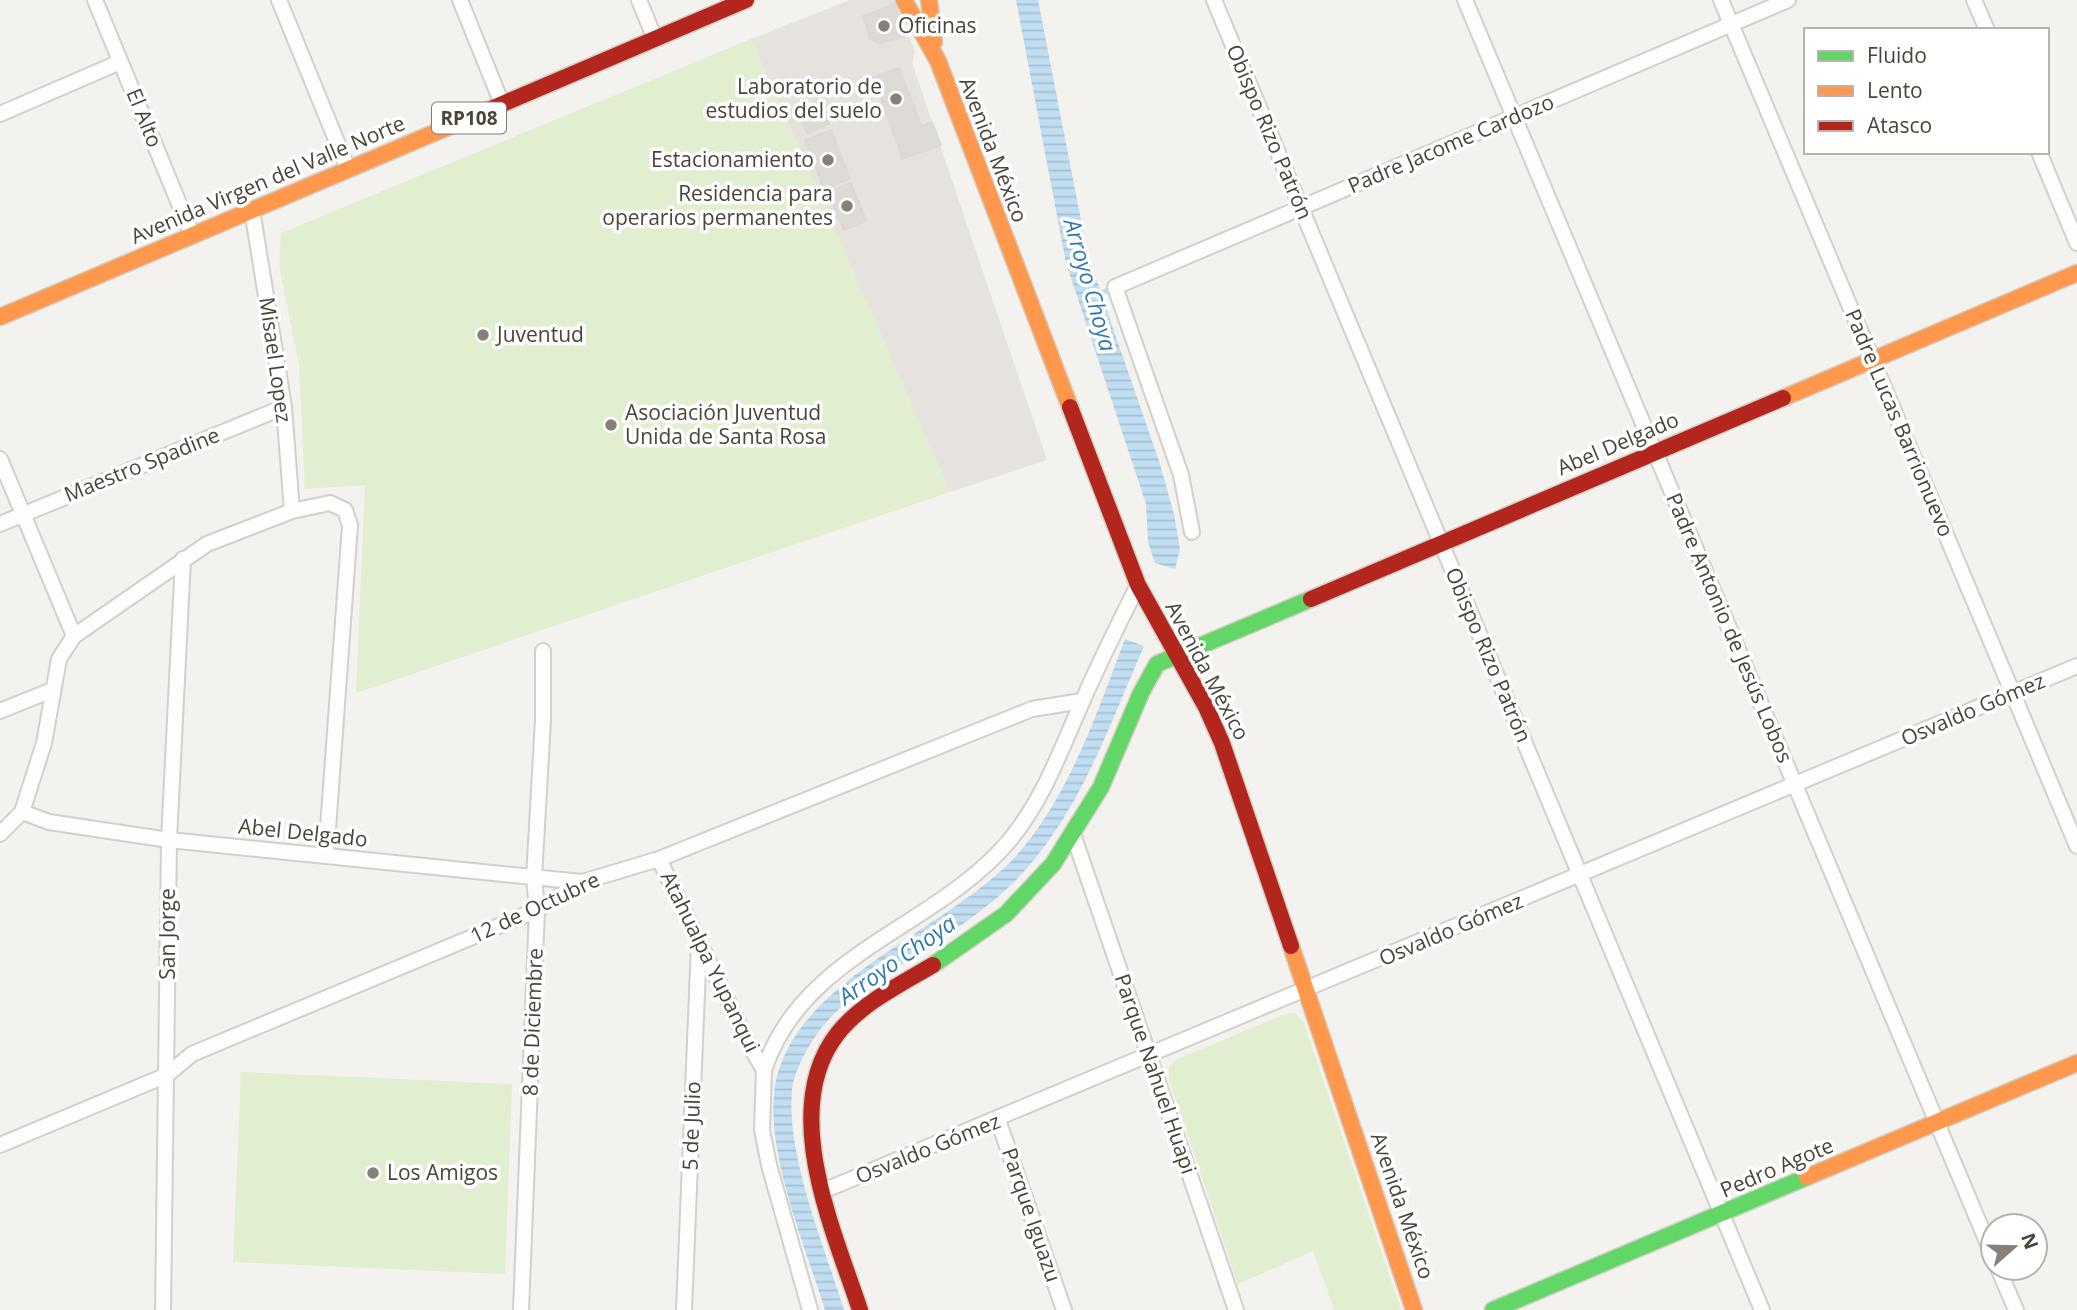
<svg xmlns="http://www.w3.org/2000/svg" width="2077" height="1310" viewBox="0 0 2077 1310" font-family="'Open Sans',sans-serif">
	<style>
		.industrial { fill: #e6e2de }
		.green { fill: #e1eecf }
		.water { fill: url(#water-rules) }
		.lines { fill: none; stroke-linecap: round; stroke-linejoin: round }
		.stream { stroke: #c0ddf1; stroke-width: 5 }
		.building { fill: #dedbd6; stroke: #dcd9d4; stroke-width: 2 }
		.street-casing { stroke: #d2d0cb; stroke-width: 18 }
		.fast-casing { stroke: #d3cfc5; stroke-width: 19 }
		.slow-casing { stroke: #d3cfc5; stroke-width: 19 }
		.jam-casing { stroke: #d3cfc5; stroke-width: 19 }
		.street { stroke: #fdfdfc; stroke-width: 14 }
		.fast { stroke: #63d668; stroke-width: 16 }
		.slow { stroke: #ff974d; stroke-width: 16 }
		.jam { stroke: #b3261e; stroke-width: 16 }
		.poi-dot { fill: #868178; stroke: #fff; stroke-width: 2.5 }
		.labels { text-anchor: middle; stroke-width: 7; stroke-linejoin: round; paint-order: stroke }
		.shield { fill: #fff; stroke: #817c74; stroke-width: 2 }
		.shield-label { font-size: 19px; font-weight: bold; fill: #4b4439 }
		.poi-label { font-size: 21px; fill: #4b4439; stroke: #fff; text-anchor: start }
		.street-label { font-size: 21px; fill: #4b4439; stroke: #fff }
		.water-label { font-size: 23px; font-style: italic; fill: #2e7ab2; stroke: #fff }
	</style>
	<defs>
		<pattern id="water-rules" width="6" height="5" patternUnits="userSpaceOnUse" patternTransform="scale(1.75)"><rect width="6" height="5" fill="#c0ddf1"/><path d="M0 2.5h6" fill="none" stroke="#a6bfcf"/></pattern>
	</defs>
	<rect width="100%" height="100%" fill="#f4f2ee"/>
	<path class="industrial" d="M 850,0 L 896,0 L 915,52 L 912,63 L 1047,460 L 950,492 L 751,39 Z"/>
	<path class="green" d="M 751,39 L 950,492 L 356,693 L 365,485 L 305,489 L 299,365 L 279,265 L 281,233 Z
		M 1295,1013 L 1304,1023 L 1401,1310 L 1334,1310 L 1313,1251 L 1238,1284 L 1169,1080 L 1169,1066 L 1177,1059 L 1285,1014 Z
		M 241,1072 L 512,1084 L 505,1274 L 233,1262 Z"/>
	<path class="water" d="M 1016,0 L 1038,0 L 1088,256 L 1160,464 L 1174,514 L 1180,549 L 1175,569 L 1155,563 L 1148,542 L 1146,504 L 1066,263 Z
		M 1125,639 L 1144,646 C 1108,728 1079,816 1015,881 C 977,919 930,945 886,975 C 861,992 832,1010 815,1037 C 805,1052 794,1072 792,1090 C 786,1156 824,1245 844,1310 L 825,1310 C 806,1248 768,1159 774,1095 C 784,980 956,930 1023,848 C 1072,788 1098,710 1125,639 Z"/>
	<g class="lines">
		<path class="stream" d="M 1095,296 L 1115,287"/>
	</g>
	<path class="building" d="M 894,4 L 905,36 L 879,44 L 871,39 L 863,16 Z
		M 899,68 L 921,126 L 932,122 L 941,145 L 903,159 L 873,77 Z
		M 819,100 L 829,124 L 807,133 L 797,109 Z
		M 831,130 L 850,179 L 824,189 L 805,140 Z
		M 851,183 L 866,221 L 844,230 L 828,192 Z"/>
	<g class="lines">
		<g class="street-casing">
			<path id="street" d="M 95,0 L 192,235
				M 279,0 L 348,169
				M 460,0 L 502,104
				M 639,0 L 655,39
				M 1214,0 L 1762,1310
				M 1465,0 L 1993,1256
				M 1721,0 L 2077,846
				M 1974,0 L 1987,30
				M 0,114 L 120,62
				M 2039,152 L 2077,243
				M 252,210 L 284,407 L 292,511
				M 0,459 L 74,636
				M 0,524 L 284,407
				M 1192,532 L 1181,475 L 1115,287 L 1788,0
				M 0,711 L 52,690
				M 22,812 L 49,822 L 169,840 L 582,882
				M 0,834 L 22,812 L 44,743 L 59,659 L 74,636 L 207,544 L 292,511 L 330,503 L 345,510 L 350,525 L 326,856
				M 1074,837 L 1236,1310
				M 659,859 L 749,1045 L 764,1070 L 762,1130 L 769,1165 L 810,1310
				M 764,1070 C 802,953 936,928 1009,841 C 1044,799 1061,749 1083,700 C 1100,661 1119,623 1138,585
				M 998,1120 L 1064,1310
				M 0,1145 L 167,1075 L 192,1054 L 537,910 L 582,882 L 659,859 L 1032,709 L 1082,701
				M 823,1191 L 2077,666
				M 1998,1268 L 2016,1310
				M 163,1310 L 169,840 L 183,559
				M 521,1310 L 537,910 L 534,878 L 543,720 L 543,651
				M 684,1310 L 699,944"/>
		</g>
		<g class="fast-casing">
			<path id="fast" d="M 933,965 L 1006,914 L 1053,864 L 1101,787 L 1141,693 L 1157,664 L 1311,599
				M 1493,1310 L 1807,1177"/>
		</g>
		<g class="slow-casing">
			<path id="slow" d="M 904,0 L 938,61 L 1070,407
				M 929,0 L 934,42
				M 0,317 L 493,108
				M 1783,398 L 2077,273
				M 1291,946 L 1414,1310
				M 1807,1177 L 2077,1063"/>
		</g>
		<g class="jam-casing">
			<path id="jam" d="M 493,108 L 746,0
				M 1070,407 L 1138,585 L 1206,707 L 1222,743 L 1291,946
				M 1311,599 L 1783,398
				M 860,1310 C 834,1231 778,1109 838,1033 C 862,1003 901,984 933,965"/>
		</g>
		<use href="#street" class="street"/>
		<use href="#fast" class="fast"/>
		<use href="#slow" class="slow"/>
		<use href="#jam" class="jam"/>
	</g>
	<g class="poi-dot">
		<circle cx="884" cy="26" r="7"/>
		<circle cx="896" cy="99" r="7"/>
		<circle cx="828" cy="160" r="7"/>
		<circle cx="847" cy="206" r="7"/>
		<circle cx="483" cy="335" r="7"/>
		<circle cx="611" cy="425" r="7"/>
		<circle cx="373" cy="1173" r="7"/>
	</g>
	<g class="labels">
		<rect class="shield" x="432" y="102.5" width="74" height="31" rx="5"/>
		<g class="shield-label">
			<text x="469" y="125">RP108</text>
		</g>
		<g class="poi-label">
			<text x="898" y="33">Oficinas</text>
			<text x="882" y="94" text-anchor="end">Laboratorio de<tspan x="882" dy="24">estudios del suelo</tspan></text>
			<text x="814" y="167" text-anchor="end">Estacionamiento</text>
			<text x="833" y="201" text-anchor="end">Residencia para<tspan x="833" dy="24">operarios permanentes</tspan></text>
			<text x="497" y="342">Juventud</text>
			<text x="625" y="420">Asociación Juventud<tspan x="625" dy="24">Unida de Santa Rosa</tspan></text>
			<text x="387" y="1180">Los Amigos</text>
		</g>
		<g class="street-label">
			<text transform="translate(144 118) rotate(68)" y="7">El Alto</text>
			<text transform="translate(1269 132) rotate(67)" y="7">Obispo Rizo Patrón</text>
			<text transform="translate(1451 144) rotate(-23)" y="7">Padre Jacome Cardozo</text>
			<text transform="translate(993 150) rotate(69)" y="7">Avenida México</text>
			<text transform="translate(268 180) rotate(-23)" y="7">Avenida Virgen del Valle Norte</text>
			<text transform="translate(275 360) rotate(82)" y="7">Misael Lopez</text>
			<text transform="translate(1899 423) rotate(67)" y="7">Padre Lucas Barrionuevo</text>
			<text transform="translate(1618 444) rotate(-23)" y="7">Abel Delgado</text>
			<text transform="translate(142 465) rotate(-22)" y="7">Maestro Spadine</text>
			<text transform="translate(1729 628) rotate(67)" y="7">Padre Antonio de Jesús Lobos</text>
			<text transform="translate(1488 655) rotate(67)" y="7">Obispo Rizo Patrón</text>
			<text transform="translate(1207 671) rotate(62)" y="7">Avenida México</text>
			<text transform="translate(1973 710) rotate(-23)" y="7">Osvaldo Gómez</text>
			<text transform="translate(303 833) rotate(6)" y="7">Abel Delgado</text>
			<text transform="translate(535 908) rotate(-25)" y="7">12 de Octubre</text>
			<text transform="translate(1451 930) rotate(-23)" y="7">Osvaldo Gómez</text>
			<text transform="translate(168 934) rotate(-90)" y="7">San Jorge</text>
			<text transform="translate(710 962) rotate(64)" y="7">Atahualpa Yupanqui</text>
			<text transform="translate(533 1022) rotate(-88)" y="7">8 de Diciembre</text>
			<text transform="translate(1155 1074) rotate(71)" y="7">Parque Nahuel Huapi</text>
			<text transform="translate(692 1126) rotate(-88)" y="7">5 de Julio</text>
			<text transform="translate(928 1149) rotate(-22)" y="7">Osvaldo Gómez</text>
			<text transform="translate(1777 1168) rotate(-23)" y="7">Pedro Agote</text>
			<text transform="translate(1402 1206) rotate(71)" y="7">Avenida México</text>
			<text transform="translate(1031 1215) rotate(71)" y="7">Parque Iguazu</text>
		</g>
		<g class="water-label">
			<text transform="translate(1090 285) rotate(74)" y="8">Arroyo Choya</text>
			<text transform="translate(897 960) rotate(-35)" y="8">Arroyo Choya</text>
		</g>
	</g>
	<rect x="1804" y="28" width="245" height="126" fill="#ffffff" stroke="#b7b4b0" stroke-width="2"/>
	<rect x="1818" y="51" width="35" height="10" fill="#63d668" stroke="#b7b4b0" stroke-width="2"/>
	<text x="1867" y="63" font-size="21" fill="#4b4439">Fluido</text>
	<rect x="1818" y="86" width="35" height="10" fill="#ff974d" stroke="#b7b4b0" stroke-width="2"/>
	<text x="1867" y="98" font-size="21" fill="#4b4439">Lento</text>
	<rect x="1818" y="121" width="35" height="10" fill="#b3261e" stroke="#b7b4b0" stroke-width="2"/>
	<text x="1867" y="133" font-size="21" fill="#4b4439">Atasco</text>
	<g transform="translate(2014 1247) rotate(70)"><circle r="33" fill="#ffffff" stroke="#b7b4b0" stroke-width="2"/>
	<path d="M0-5L12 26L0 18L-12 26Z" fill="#868178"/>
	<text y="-10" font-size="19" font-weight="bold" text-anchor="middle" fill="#4b4439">N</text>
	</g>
</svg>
